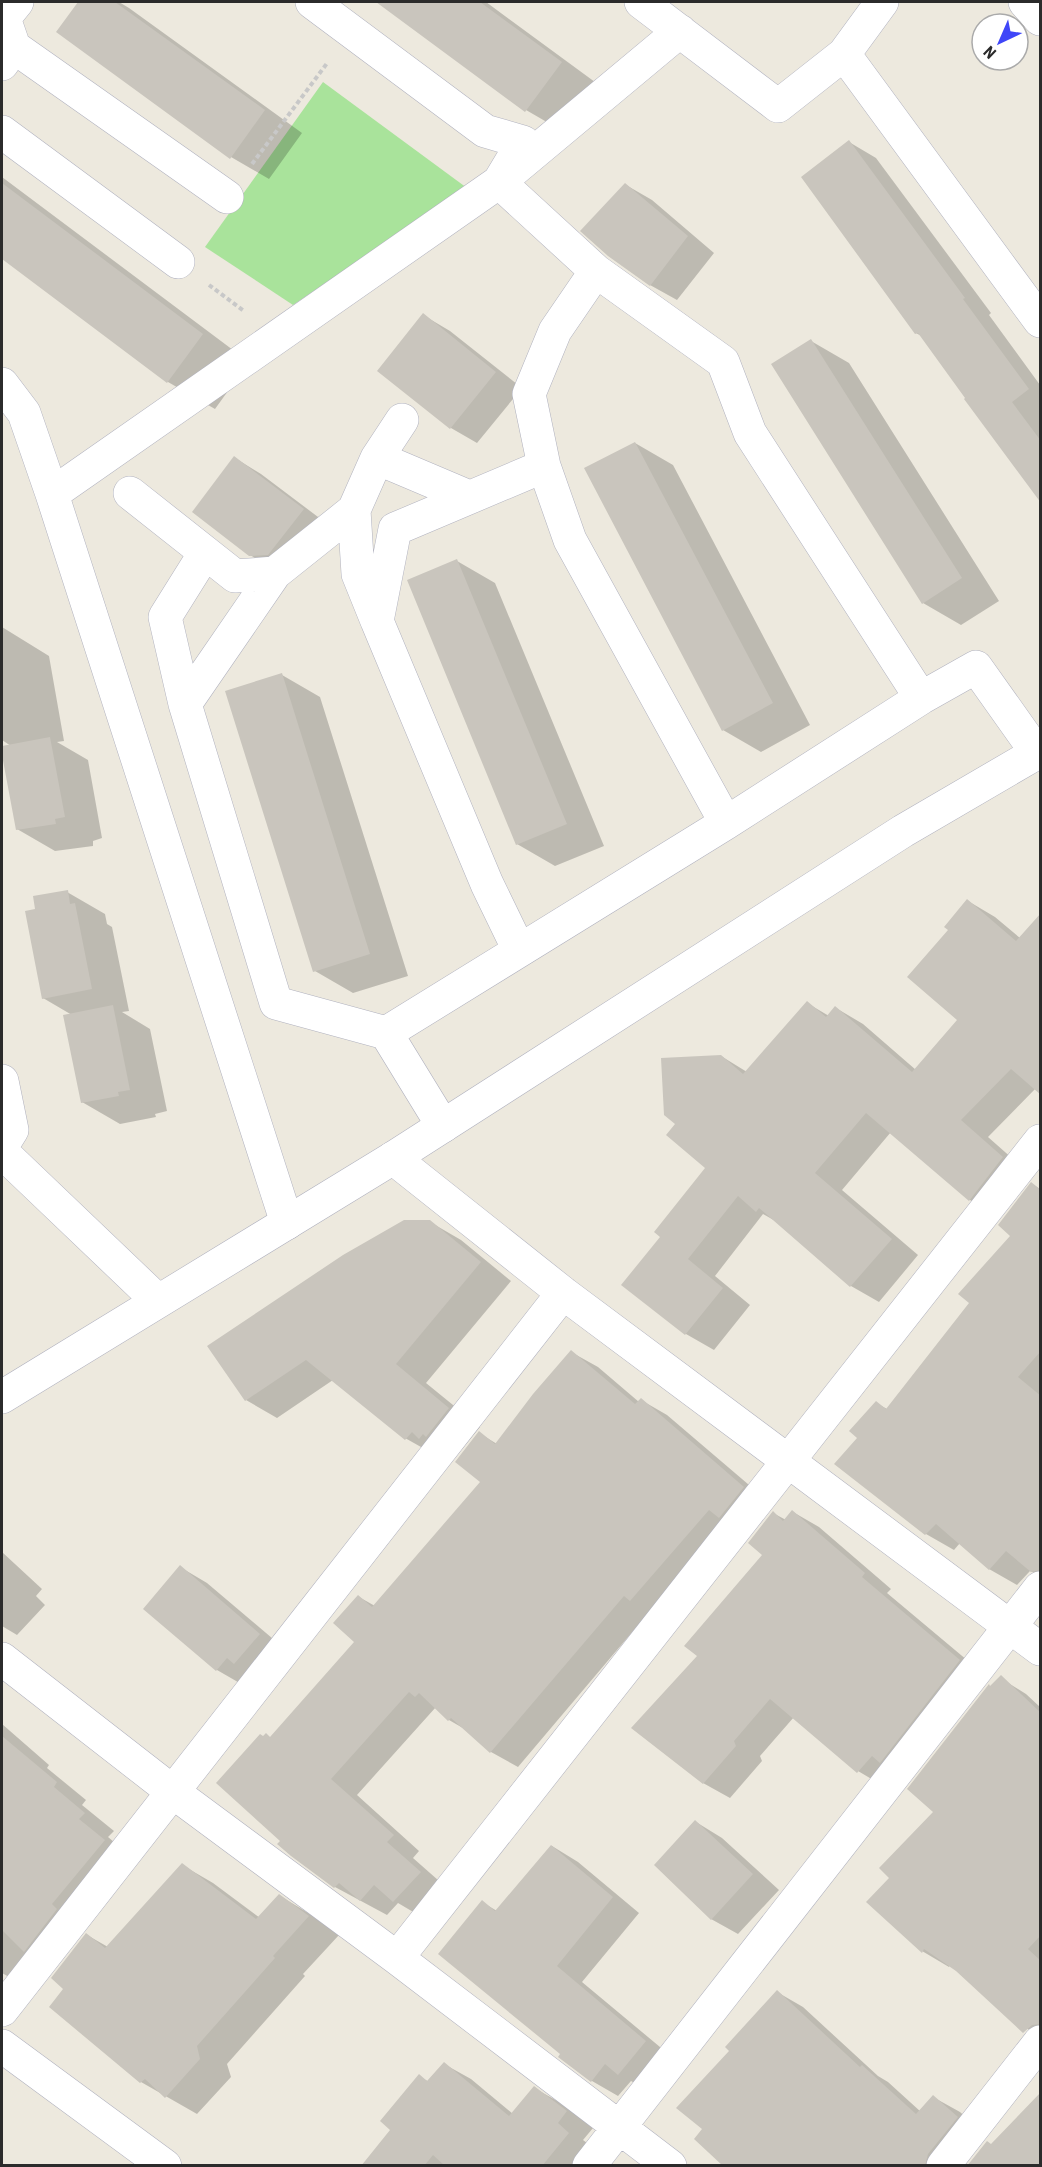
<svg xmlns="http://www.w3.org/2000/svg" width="1042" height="2167" viewBox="0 0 1042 2167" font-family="'Roboto Condensed',sans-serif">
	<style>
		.green { fill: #a9e39b }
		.shadow { fill: #0003 }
		.building { fill: #c9c5bd }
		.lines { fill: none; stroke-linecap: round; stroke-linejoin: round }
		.minor-casing { stroke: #b1b2bf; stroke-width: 34 }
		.tertiary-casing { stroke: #b1b2bf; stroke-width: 34 }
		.path { stroke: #c8c8c8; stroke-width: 4; stroke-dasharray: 4.5 3; stroke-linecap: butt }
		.minor { stroke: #fff; stroke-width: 33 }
		.tertiary { stroke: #fff; stroke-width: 33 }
	</style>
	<rect width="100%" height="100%" fill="#ede9de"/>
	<path class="green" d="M 323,82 L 467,188 L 293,305 L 205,247 Z"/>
	<path class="shadow" d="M 80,2 L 119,2 L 129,8 L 302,133 L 269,179 L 231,157 L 58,32 Z
		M 379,2 L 486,2 L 599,85 L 564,132 L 526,110 Z
		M 849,142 L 876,158 L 991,313 L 989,315 L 1040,385 L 1040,496 L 923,337 L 916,333 Z
		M 2,177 L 249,362 L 215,409 L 168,382 L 2,257 Z
		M 626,185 L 652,200 L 714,253 L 677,300 L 650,285 Z
		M 423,315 L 450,331 L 522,388 L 477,443 L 451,428 Z
		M 811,341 L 849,363 L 999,601 L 961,625 L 923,603 Z
		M 635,443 L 673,465 L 810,725 L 761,752 L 723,730 Z
		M 235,458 L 261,474 L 330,526 L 277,571 L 250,555 Z
		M 457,561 L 495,583 L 604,846 L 555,866 L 517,844 Z
		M 2,627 L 49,656 L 64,741 L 57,742 L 88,760 L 102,838 L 93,841 L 93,846 L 55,851 L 17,829 L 2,748 L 11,746 L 2,740 Z
		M 282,675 L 320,697 L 408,976 L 353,993 L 315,971 Z
		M 67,892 L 105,914 L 107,924 L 112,927 L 129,1011 L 122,1012 L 150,1029 L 167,1111 L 155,1114 L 156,1117 L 120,1124 L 82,1102 L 72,1015 L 43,998 L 37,910 Z
		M 968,901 L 995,917 L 1020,938 L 1038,1086 L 988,1137 L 1030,1174 L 998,1216 L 970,1200 L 891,1132 L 842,1190 L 918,1255 L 879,1302 L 851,1286 L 779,1223 L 763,1214 L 715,1276 L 750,1305 L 714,1350 L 686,1334 L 623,1284 L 662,1236 L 707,1168 L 721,1056 L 747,1072 L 807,1003 L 829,1016 L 836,1008 L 863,1024 L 916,1070 L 959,1020 L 950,929 Z
		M 1032,1184 L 1040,1189 L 1040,1576 L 1030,1571 L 1017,1585 L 989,1569 L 960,1543 L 954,1550 L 926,1534 L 859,1438 L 876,1403 L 887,1409 L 971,1302 L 1012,1236 Z
		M 430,1222 L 461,1240 L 511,1281 L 426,1383 L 480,1427 L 458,1454 L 454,1452 L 437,1456 L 405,1438 L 333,1380 L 277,1418 L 246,1400 Z
		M 571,1352 L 598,1367 L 639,1402 L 641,1400 L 667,1415 L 770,1503 L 650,1611 L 518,1767 L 491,1752 L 468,1731 L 449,1720 L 436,1707 L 357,1795 L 419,1851 L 413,1858 L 447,1888 L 420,1916 L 398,1903 L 387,1915 L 335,1887 L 282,1841 L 263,1737 L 266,1735 L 271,1738 L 356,1642 L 359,1597 L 375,1606 L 482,1482 L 479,1433 L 497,1444 Z
		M 793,1512 L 819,1527 L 891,1589 L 887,1593 L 986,1676 L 885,1787 L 858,1771 L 794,1717 L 760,1756 L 762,1761 L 730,1798 L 703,1783 L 699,1656 L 764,1555 L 773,1513 L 786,1520 Z
		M 2,1552 L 42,1589 L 36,1596 L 45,1605 L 17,1635 L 2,1626 Z
		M 180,1567 L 207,1583 L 286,1650 L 243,1685 L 217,1670 Z
		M 1000,1678 L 1026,1694 L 1040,1707 L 1040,2031 L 1038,2035 L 1011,2019 L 950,1965 L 949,1967 L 922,1951 L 891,1878 L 935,1812 L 991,1688 Z
		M 2,1724 L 49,1765 L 47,1768 L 86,1800 L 82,1805 L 114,1831 L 108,1837 L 133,1858 L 9,1977 L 2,1973 Z
		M 696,1822 L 722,1838 L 779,1890 L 738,1934 L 711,1919 Z
		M 552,1846 L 578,1862 L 639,1913 L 582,1982 L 672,2057 L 645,2089 L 631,2081 L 618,2096 L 592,2081 L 562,2054 L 482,1902 L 497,1911 Z
		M 182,1865 L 213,1883 L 260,1918 L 280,1896 L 310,1914 L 339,1935 L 303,1974 L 305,1976 L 227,2064 L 231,2077 L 197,2114 L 141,2082 L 65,1989 L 87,1935 L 108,1947 Z
		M 777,1992 L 803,2007 L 878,2076 L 888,2082 L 921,2112 L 933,2097 L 960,2112 L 983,2133 L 958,2166 L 725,2166 L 704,2129 L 731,2051 Z
		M 444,2064 L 471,2079 L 513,2114 L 534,2088 L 561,2103 L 593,2128 L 583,2140 L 595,2149 L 581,2166 L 363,2166 L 393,2129 L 419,2076 L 429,2082 Z"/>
	<path class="building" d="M 78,2 L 115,2 L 265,110 L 230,159 L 56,32 Z
		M 376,2 L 480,2 L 562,62 L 525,112 Z
		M 849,140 L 965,298 L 963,299 L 1029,389 L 1012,402 L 1041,441 L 1041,503 L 964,399 L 965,398 L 918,333 L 915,334 L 801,177 Z
		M 2,183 L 203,334 L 167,383 L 2,259 Z
		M 625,183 L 688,236 L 650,286 L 608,256 L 580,231 Z
		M 423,313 L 496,372 L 450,429 L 377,371 Z
		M 811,339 L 962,578 L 922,604 L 771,364 Z
		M 635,442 L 773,703 L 722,731 L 584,468 Z
		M 234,456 L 304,509 L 268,555 L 249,556 L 192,512 Z
		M 457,559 L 567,824 L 516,845 L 407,580 Z
		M 282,673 L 370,954 L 313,972 L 225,691 Z
		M 50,737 L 65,817 L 55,819 L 56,824 L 16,830 L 2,755 L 2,746 Z
		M 68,890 L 70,904 L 75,903 L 92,989 L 42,999 L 25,911 L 35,909 L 33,896 Z
		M 967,899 L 1016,941 L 1041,913 L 1041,1095 L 1011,1069 L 961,1120 L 1003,1157 L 969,1201 L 866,1113 L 815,1173 L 892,1239 L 850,1287 L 759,1208 L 756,1212 L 738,1196 L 688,1259 L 723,1288 L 685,1335 L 621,1285 L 660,1237 L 654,1232 L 705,1168 L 666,1135 L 675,1124 L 664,1115 L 661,1058 L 721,1055 L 743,1074 L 807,1001 L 826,1017 L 835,1006 L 912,1072 L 957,1020 L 907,977 L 948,930 L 944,927 Z
		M 113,1005 L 130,1090 L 118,1092 L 119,1096 L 81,1103 L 63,1015 Z
		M 1031,1182 L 1041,1190 L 1041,1351 L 1018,1377 L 1041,1396 L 1041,1570 L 1031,1572 L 1006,1551 L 989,1570 L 936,1524 L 925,1535 L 834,1464 L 857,1438 L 849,1431 L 876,1401 L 886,1409 L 969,1303 L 958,1294 L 1010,1236 L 998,1225 Z
		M 404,1220 L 430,1220 L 481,1262 L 396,1364 L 449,1408 L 426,1437 L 423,1434 L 419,1439 L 412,1432 L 405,1440 L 306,1360 L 245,1401 L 207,1346 L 343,1255 Z
		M 571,1350 L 635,1404 L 641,1398 L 744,1487 L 719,1518 L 709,1510 L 630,1601 L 624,1596 L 490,1753 L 451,1718 L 448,1721 L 419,1693 L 415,1697 L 409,1692 L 331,1779 L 394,1835 L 387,1842 L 421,1872 L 393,1902 L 374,1885 L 360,1901 L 339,1883 L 334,1888 L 291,1856 L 277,1844 L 280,1841 L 216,1783 L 260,1734 L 263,1736 L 266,1733 L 270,1737 L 354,1642 L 333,1623 L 358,1595 L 372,1607 L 480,1482 L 455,1462 L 479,1431 L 495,1444 L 533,1394 Z
		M 792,1510 L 865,1573 L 862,1577 L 960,1660 L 880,1763 L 872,1756 L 857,1773 L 770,1699 L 734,1741 L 736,1746 L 703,1784 L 631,1728 L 697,1656 L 684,1646 L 762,1555 L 748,1543 L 773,1511 L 783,1521 Z
		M 180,1565 L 260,1634 L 234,1664 L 227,1658 L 216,1671 L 143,1609 Z
		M 1001,1675 L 1041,1713 L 1041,1935 L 1028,1949 L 1041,1961 L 1041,2024 L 1032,2025 L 1023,2033 L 956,1971 L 924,1949 L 922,1953 L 866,1902 L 889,1878 L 879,1868 L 933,1812 L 907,1789 L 989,1684 L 990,1686 Z
		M 2,1736 L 57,1782 L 54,1787 L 85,1813 L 79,1819 L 105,1840 L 52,1904 L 57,1909 L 24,1952 L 2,1930 Z
		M 695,1820 L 753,1874 L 711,1920 L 654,1865 Z
		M 551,1845 L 613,1897 L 557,1966 L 646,2041 L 618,2075 L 605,2064 L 591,2082 L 558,2057 L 560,2054 L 438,1954 L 482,1900 L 495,1911 Z
		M 182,1863 L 256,1919 L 279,1894 L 309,1916 L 273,1956 L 275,1958 L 197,2046 L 200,2059 L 165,2098 L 145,2079 L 140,2083 L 49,2007 L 63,1989 L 51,1978 L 86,1933 L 105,1948 Z
		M 777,1990 L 860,2067 L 862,2065 L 916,2114 L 933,2095 L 958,2117 L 928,2154 L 925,2166 L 723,2166 L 694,2139 L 702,2129 L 676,2108 L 729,2051 L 725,2047 Z
		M 444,2062 L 509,2116 L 534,2086 L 567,2111 L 558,2123 L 569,2133 L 542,2166 L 445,2166 L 433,2155 L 424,2166 L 361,2166 L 390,2130 L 380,2121 L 419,2074 L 427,2081 Z
		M 1041,2092 L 1041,2166 L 967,2166 L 987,2141 L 991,2144 Z"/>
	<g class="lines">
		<g class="minor-casing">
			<path id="minor" d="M 312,2 L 485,131 L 523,142 L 499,182 L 596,271 L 723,362 L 750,433 L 921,698 L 976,667 L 1037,753
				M 641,2 L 778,106 L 844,54 L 882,2
				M 14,47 L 227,197
				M 844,54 L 1040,321
				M 2,64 L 14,47 L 4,18 L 17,2
				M 2,132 L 178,262
				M 596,271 L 555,331 L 529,394 L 544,466 L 570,540 L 726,823
				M 2,384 L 24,413 L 52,494 L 287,1223
				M 377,458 L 469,497
				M 130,493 L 235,576 L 275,573 L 354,510
				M 52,494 L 499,182 L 680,31
				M 205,553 L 165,617 L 185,704 L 276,1003 L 386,1033 L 443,1126
				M 377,621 L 358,574 L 354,510 L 377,458 L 402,420
				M 185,704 L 275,573
				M 519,950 L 487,884 L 377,621 L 395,529 L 544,466
				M 386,1033 L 726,823 L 921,698
				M 2,1081 L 12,1130 L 2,1146
				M 2,1152 L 157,1300
				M 393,1158 L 563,1293 L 1040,1649
				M 2,1659 L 173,1792 L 397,1958 L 670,2166
				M 397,1958 L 1040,1141
				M 2,2010 L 563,1293
				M 2,2046 L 165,2166
				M 589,2166 L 1040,1588
				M 943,2166 L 1040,2042"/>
		</g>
		<g class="tertiary-casing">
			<path id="tertiary" d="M 1025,2 L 1040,19
				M 2,1397 L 393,1158 L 903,831 L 1040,751"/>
		</g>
		<path class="path" d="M 252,164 L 328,62
			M 209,285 L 244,311"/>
		<use href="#minor" class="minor"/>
		<use href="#tertiary" class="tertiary"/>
	</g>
	<rect width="1042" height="2167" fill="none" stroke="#2b2b2b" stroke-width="6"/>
	<g transform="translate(1000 42) rotate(224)"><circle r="28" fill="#ffffff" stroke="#aaaaaa" stroke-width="1.5"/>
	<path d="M0-4.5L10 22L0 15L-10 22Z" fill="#3f46f8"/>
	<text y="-9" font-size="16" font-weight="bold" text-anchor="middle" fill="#2b2b2b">N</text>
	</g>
</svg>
